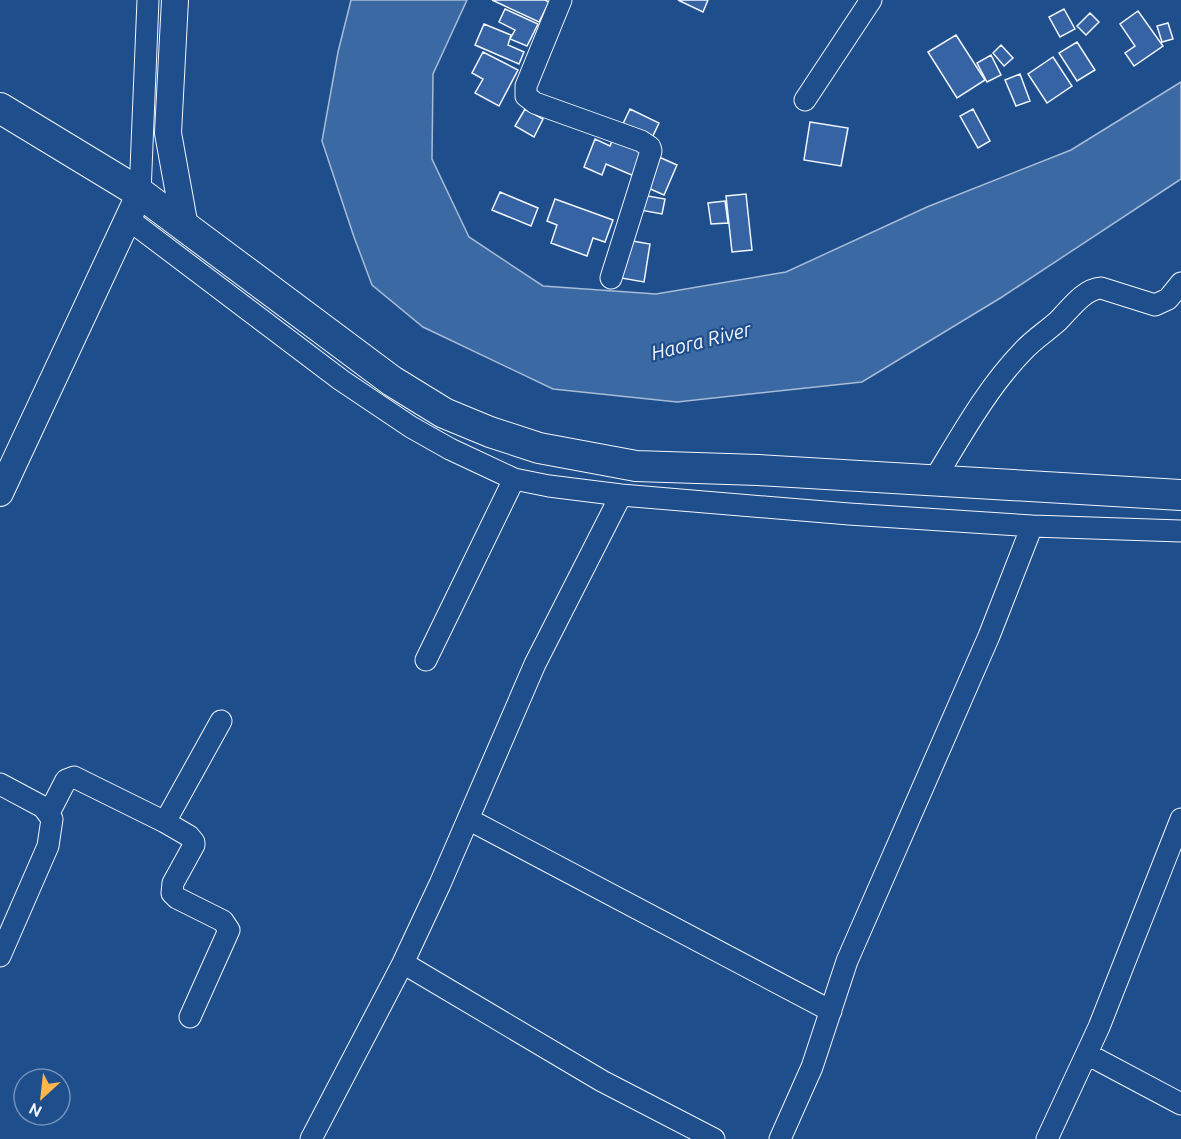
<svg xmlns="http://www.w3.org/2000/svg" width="1181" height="1139" viewBox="0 0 1181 1139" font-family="Ubuntu,sans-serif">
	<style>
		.water { fill: #3b69a3; stroke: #a8bbd7; stroke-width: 1.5 }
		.building { fill: #3563a3; stroke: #f2f6ff; stroke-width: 1.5 }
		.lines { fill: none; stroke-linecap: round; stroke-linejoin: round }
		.minor-casing { stroke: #f2f6ff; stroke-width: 23 }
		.tertiary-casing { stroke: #f2f6ff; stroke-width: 28 }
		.secondary-casing { stroke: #f2f6ff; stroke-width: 32 }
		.minor { stroke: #1f4e8c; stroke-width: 21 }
		.tertiary { stroke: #1f4e8c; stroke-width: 26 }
		.secondary { stroke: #1f4e8c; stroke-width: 30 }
		.labels { text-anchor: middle; stroke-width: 4.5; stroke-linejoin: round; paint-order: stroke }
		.water-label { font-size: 20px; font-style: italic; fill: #f2f6ff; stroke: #1f4e8c }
	</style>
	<rect width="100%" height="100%" fill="#1f4e8c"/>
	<path class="water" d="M 351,0 L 467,0 L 433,74 L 432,159 L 469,237 L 543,286 L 656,294 L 786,272 L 927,207 L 1071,150 L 1181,82 L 1181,179 L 1002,297 L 862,382 L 677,402 L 553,389 L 423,327 L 372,285 L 354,237 L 322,141 L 338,52 Z"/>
	<path class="building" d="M 492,0 L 545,0 L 549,2 L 539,22 Z
		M 678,0 L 708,0 L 703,12 Z
		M 505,9 L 538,24 L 527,46 L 510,39 L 515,30 L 499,22 Z
		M 1064,9 L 1075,29 L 1060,37 L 1049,17 Z
		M 1138,11 L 1163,46 L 1134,66 L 1125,53 L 1135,46 L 1120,24 Z
		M 1090,13 L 1099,22 L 1086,35 L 1077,26 Z
		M 1168,23 L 1173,39 L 1162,42 L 1157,26 Z
		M 484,24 L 511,35 L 508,45 L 524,52 L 519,64 L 475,45 Z
		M 956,35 L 985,80 L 957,98 L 928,52 Z
		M 1077,42 L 1095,70 L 1077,81 L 1059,53 Z
		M 1001,45 L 1013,58 L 1004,66 L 993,53 Z
		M 483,52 L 518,70 L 499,106 L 475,93 L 483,79 L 472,73 Z
		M 991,55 L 1001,75 L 987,82 L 977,63 Z
		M 1053,57 L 1072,86 L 1047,103 L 1028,74 Z
		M 1020,74 L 1030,101 L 1016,106 L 1005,80 Z
		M 525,109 L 543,119 L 534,137 L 515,126 Z
		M 630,109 L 659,123 L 650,142 L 621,128 Z
		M 973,109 L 990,141 L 978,148 L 960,116 Z
		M 810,122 L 848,128 L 841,166 L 804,160 Z
		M 614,136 L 646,149 L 634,176 L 606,164 L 602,175 L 584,167 L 595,139 L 610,146 Z
		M 659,157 L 677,165 L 664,195 L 646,187 Z
		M 500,192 L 538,208 L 531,226 L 492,210 Z
		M 746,194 L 752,250 L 732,252 L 726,196 Z
		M 642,195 L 665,199 L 662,214 L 640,210 Z
		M 555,199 L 613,220 L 605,242 L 593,238 L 587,256 L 551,243 L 557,225 L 547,221 Z
		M 725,201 L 728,223 L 711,224 L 708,203 Z
		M 627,240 L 650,244 L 644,282 L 621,278 Z"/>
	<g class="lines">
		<g class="minor-casing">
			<path id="minor" d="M 561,0 L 526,86 L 526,96 L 535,103 L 641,141 L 650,147 L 651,151 L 611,278
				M 805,100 L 871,0
				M 140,193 L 148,0
				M 128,219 L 341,380 L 411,427 L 450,449 L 514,479 L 549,486 L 621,495 L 849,514 L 1032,526 L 1181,531
				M 934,480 C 961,436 987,388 1023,351 C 1034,339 1047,331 1058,321 C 1070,309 1084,289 1101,288 L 1155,305 L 1168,299 L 1181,283
				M 426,660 L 514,479
				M 0,784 L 43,807 L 52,819 L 48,846 L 0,956
				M 49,813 L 66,780 L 74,777 L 165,822 L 189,836 L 194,842 L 194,845 L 173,883 L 172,893 L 177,898 L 223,921 L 229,930 L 190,1017
				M 468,819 L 831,1011
				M 165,822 L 221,721
				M 403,963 L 602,1081 L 714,1139
				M 1087,1054 L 1181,1104
				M 311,1139 L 403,963 L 440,884 L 535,664 L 621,495
				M 780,1139 L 812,1067 L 847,961 L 989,636 L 1032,526
				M 1047,1139 L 1099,1027 L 1181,819"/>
		</g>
		<g class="tertiary-casing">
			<path id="tertiary" d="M 175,0 L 168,133 L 185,227
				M 0,493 L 140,193"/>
		</g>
		<g class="secondary-casing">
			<path id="secondary" d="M 0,108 L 140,193 L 392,381 L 444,413 L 490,432 L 539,448 L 636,466 L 758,470 L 1181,495"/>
		</g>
		<use href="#minor" class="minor"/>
		<use href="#tertiary" class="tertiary"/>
		<use href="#secondary" class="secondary"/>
	</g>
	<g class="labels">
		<g class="water-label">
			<text transform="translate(701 341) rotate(-14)" y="7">Haora River</text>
		</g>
	</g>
	<g transform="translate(42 1097) rotate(207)"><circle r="28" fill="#1f4e8c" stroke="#7391ba" stroke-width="1.5"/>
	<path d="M0-4.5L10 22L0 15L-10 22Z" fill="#ffb74d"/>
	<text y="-9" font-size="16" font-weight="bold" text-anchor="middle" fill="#f2f6ff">N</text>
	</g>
</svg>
